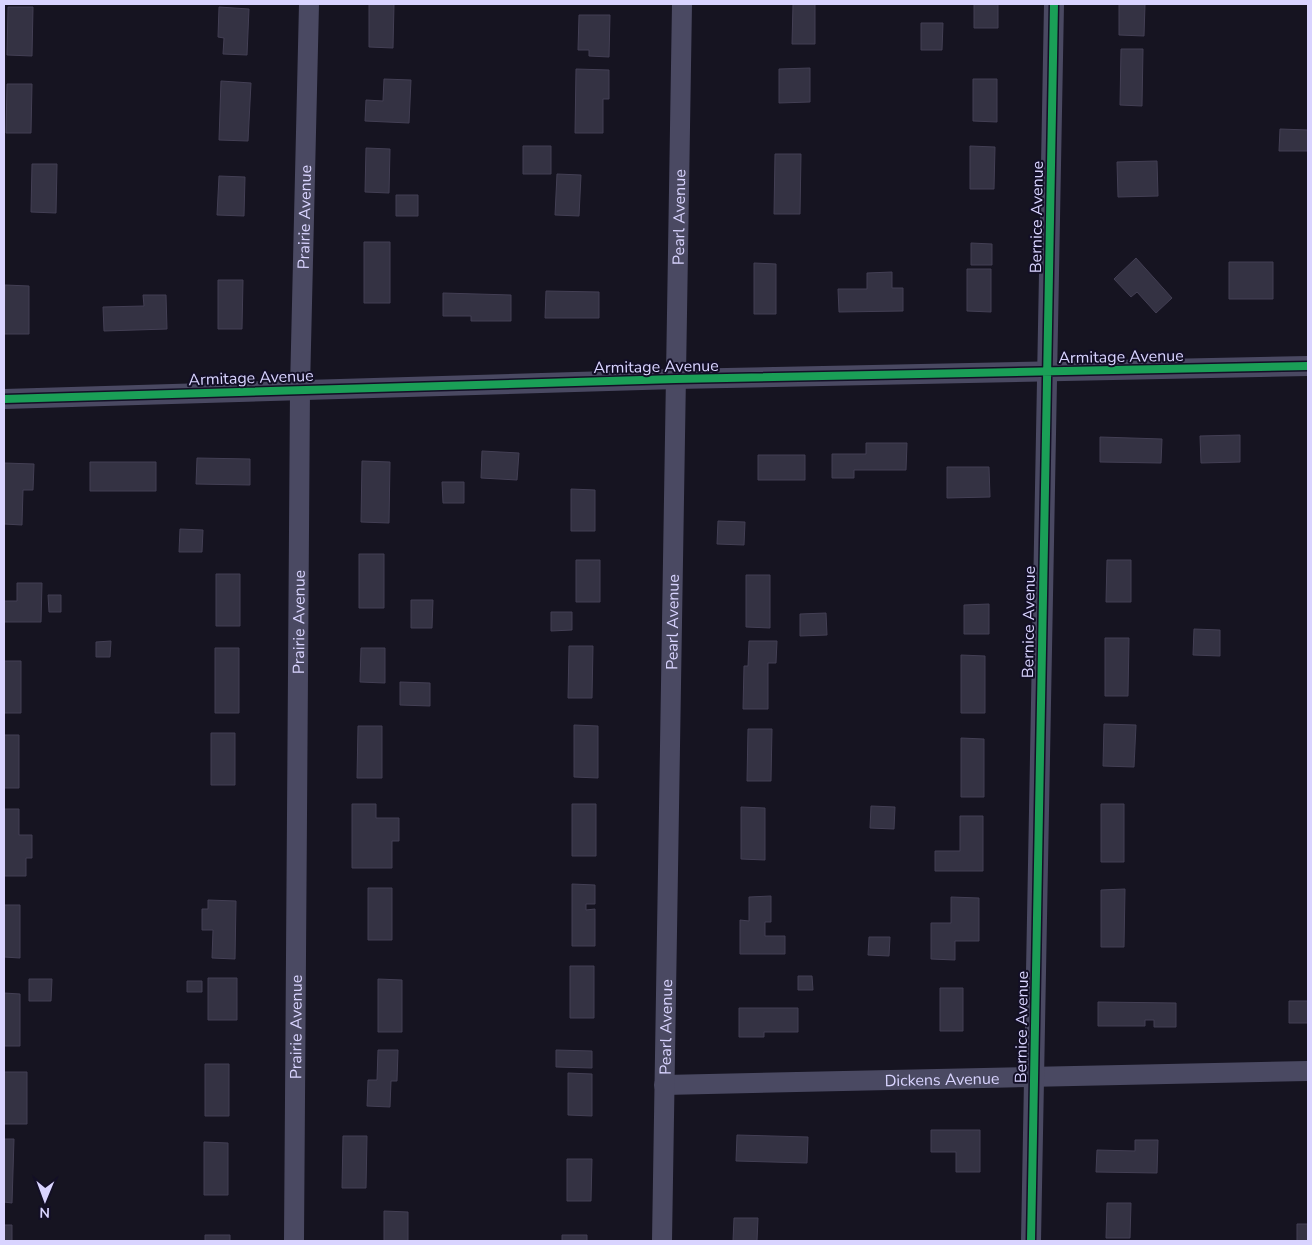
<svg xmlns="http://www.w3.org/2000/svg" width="1312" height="1245" viewBox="0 0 1312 1245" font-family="'Nunito Sans',sans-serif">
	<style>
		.building { fill: #343243; stroke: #433f54 }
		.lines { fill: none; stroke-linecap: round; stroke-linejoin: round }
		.minor { stroke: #4a4962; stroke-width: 20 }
		.cycleway-casing { stroke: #130f26; stroke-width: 11 }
		.cycleway { stroke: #1a9f57; stroke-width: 8 }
		.labels { text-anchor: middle; stroke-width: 4; stroke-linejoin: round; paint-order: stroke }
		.street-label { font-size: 16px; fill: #d9d4ff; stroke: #130f26 }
	</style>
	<rect width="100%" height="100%" fill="#161421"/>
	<path class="building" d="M 369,4 L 394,4 L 393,48 L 369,47 Z
		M 793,4 L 815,4 L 815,44 L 792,44 Z
		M 974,4 L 998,4 L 998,28 L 974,28 Z
		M 1119,4 L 1145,4 L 1144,36 L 1119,35 Z
		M 8,7 L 33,7 L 32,56 L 7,55 Z
		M 219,7 L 249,9 L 247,55 L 223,54 L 224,38 L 218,37 Z
		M 579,15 L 610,15 L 609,57 L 589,56 L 589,50 L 578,50 Z
		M 921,23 L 943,23 L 942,50 L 921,50 Z
		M 1121,49 L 1143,49 L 1142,106 L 1120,105 Z
		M 810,68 L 810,102 L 779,103 L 779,69 Z
		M 576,69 L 609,70 L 609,99 L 603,99 L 603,133 L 575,133 Z
		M 384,79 L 411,80 L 409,123 L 365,121 L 366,100 L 383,101 Z
		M 973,79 L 997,79 L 997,122 L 973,121 Z
		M 221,81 L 251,83 L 248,141 L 219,140 Z
		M 7,84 L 32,84 L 31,133 L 6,133 Z
		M 1280,129 L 1308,130 L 1308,151 L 1279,151 Z
		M 523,146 L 551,146 L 551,174 L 523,174 Z
		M 970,146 L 995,147 L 994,189 L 970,189 Z
		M 366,148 L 390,149 L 389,193 L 365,192 Z
		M 775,154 L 801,154 L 800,214 L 774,214 Z
		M 1157,161 L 1158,196 L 1118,197 L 1117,162 Z
		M 32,164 L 57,164 L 56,213 L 31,212 Z
		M 557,174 L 581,175 L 579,216 L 555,215 Z
		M 219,176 L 245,177 L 244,216 L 217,215 Z
		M 396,195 L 418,195 L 418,216 L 396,216 Z
		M 364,242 L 390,242 L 390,303 L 364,303 Z
		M 971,243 L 992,244 L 992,265 L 971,265 Z
		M 1136,258 L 1172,298 L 1156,313 L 1137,292 L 1131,297 L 1114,279 Z
		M 1229,262 L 1273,262 L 1273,299 L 1229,299 Z
		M 754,263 L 776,264 L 776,314 L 754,314 Z
		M 967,269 L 991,269 L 991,312 L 967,311 Z
		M 892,272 L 892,288 L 903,288 L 903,311 L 839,312 L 838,289 L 867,289 L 867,273 Z
		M 218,280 L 243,280 L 242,329 L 218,329 Z
		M 5,285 L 29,286 L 29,334 L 4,334 Z
		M 546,291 L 599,292 L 599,318 L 545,318 Z
		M 443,293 L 511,295 L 511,321 L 471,321 L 471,316 L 443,316 Z
		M 143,295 L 166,295 L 167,329 L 104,331 L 103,307 L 144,306 Z
		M 1240,435 L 1240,462 L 1201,463 L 1200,436 Z
		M 1100,437 L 1162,439 L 1161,463 L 1100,462 Z
		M 866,443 L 907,443 L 906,470 L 854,470 L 854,478 L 832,478 L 832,454 L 866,454 Z
		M 482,451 L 519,453 L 517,480 L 481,478 Z
		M 758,455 L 805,455 L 805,480 L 758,480 Z
		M 197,458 L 250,459 L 250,485 L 196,484 Z
		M 362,461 L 390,462 L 389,523 L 361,522 Z
		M 90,462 L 156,462 L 156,491 L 90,491 Z
		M 4,463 L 34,464 L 33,490 L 23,490 L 22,525 L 4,524 Z
		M 947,467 L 989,467 L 990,497 L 947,498 Z
		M 442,482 L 464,482 L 464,503 L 443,503 Z
		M 571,489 L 595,490 L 595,531 L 571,531 Z
		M 718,521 L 745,522 L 744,545 L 717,544 Z
		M 180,529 L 203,530 L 202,552 L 179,552 Z
		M 359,554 L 384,554 L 384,608 L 359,608 Z
		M 576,560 L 600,560 L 600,602 L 576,602 Z
		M 1107,560 L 1131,560 L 1131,602 L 1106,602 Z
		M 216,574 L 240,574 L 240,626 L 216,626 Z
		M 746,575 L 770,575 L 770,628 L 746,627 Z
		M 17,583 L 42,583 L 41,622 L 4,622 L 4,601 L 17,601 Z
		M 48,595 L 61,595 L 61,612 L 49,612 Z
		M 411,600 L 433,600 L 432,628 L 411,628 Z
		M 989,604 L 989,634 L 964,634 L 964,605 Z
		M 551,612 L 572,612 L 572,630 L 551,631 Z
		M 826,613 L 827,635 L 800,636 L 800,614 Z
		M 1194,629 L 1220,630 L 1220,656 L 1193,655 Z
		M 1105,638 L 1129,638 L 1128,696 L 1105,696 Z
		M 111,641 L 110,657 L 96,657 L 96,642 Z
		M 749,641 L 777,641 L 776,663 L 768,663 L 768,709 L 743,709 L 744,666 L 748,666 Z
		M 569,646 L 593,646 L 592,698 L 568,698 Z
		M 215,648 L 239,648 L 239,713 L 215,713 Z
		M 361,648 L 385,648 L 385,683 L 360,682 Z
		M 961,655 L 985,656 L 985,713 L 961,713 Z
		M 4,661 L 21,661 L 21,713 L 4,713 Z
		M 400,682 L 430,683 L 430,706 L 400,705 Z
		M 1104,724 L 1136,725 L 1134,767 L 1103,766 Z
		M 574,725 L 598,726 L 598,778 L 574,777 Z
		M 358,726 L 382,726 L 382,778 L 357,778 Z
		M 748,729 L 772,729 L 771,781 L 747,781 Z
		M 211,733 L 235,733 L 235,785 L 211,785 Z
		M 4,735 L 19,735 L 19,788 L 4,788 Z
		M 961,738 L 984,739 L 984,797 L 961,797 Z
		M 352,804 L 376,804 L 376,818 L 399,818 L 399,841 L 392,841 L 392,868 L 352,868 Z
		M 572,804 L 596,804 L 596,856 L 572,856 Z
		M 1101,804 L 1124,804 L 1124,862 L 1101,862 Z
		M 871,806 L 895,807 L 894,829 L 870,828 Z
		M 741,807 L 765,808 L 765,860 L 741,859 Z
		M 4,809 L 19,809 L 19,835 L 32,835 L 32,858 L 26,858 L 26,876 L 4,876 Z
		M 960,816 L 983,816 L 983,871 L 935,871 L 935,851 L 960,851 Z
		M 572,884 L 595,885 L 595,904 L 586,904 L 586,910 L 595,909 L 595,946 L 572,946 Z
		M 368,888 L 392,888 L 392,940 L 368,940 Z
		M 1125,889 L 1124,947 L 1101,947 L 1101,890 Z
		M 771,896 L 771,922 L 765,922 L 765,936 L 785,936 L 785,954 L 740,954 L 740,920 L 749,921 L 749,897 Z
		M 951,897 L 979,898 L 979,941 L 955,941 L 955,960 L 931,959 L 931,923 L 951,923 Z
		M 208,900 L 236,901 L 235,959 L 212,958 L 213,930 L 202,930 L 202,909 L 208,909 Z
		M 4,905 L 20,905 L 20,958 L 4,957 Z
		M 869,937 L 890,937 L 889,956 L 868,955 Z
		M 570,966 L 594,966 L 594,1018 L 570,1018 Z
		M 798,976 L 812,976 L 813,990 L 798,990 Z
		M 208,978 L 237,978 L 237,1020 L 208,1020 Z
		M 29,979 L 52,979 L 51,1001 L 29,1001 Z
		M 378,979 L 402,980 L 402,1032 L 378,1032 Z
		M 187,981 L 202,981 L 202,992 L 187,992 Z
		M 940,988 L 963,988 L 963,1031 L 940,1031 Z
		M 4,993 L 20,994 L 20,1046 L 4,1046 Z
		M 1289,1001 L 1308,1001 L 1308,1023 L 1289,1023 Z
		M 1098,1002 L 1176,1003 L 1176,1027 L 1154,1027 L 1154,1020 L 1145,1020 L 1145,1026 L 1098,1026 Z
		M 739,1008 L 798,1008 L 798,1032 L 764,1032 L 764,1037 L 739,1037 Z
		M 378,1050 L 398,1050 L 397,1081 L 391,1081 L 390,1107 L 367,1106 L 368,1080 L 377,1080 Z
		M 556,1050 L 592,1051 L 592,1068 L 556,1067 Z
		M 205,1064 L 229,1064 L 229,1116 L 205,1116 Z
		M 4,1072 L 27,1072 L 27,1124 L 4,1124 Z
		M 568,1073 L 592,1074 L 592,1116 L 568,1115 Z
		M 931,1130 L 980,1130 L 980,1172 L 956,1172 L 956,1152 L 931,1152 Z
		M 737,1135 L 808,1137 L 807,1163 L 736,1161 Z
		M 343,1136 L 367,1136 L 366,1188 L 342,1188 Z
		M 4,1139 L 14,1139 L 12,1203 L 4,1202 Z
		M 1135,1140 L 1158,1140 L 1157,1173 L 1096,1172 L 1097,1150 L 1135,1151 Z
		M 204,1142 L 228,1143 L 228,1195 L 204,1195 Z
		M 567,1159 L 592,1159 L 591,1201 L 567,1201 Z
		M 1107,1203 L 1131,1203 L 1130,1238 L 1106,1238 Z
		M 384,1211 L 408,1212 L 408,1241 L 384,1241 Z
		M 734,1218 L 758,1218 L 757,1241 L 733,1241 Z
		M 1297,1224 L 1308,1224 L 1308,1241 L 1297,1241 Z
		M 4,1225 L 12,1225 L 12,1241 L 4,1241 Z
		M 205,1235 L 230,1235 L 230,1241 L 205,1241 Z
		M 562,1235 L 587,1235 L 587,1241 L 562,1241 Z"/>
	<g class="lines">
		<g class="minor">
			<path d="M 4,399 L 676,379 L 1308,366"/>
			<path id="s1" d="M 664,1085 L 1308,1071"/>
			<path id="s2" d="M 294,1241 L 300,389 L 309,4"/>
			<path id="s3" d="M 662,1241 L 682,4"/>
			<path d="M 1031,1241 L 1054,4"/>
		</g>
		<g class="cycleway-casing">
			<path id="cycleway" d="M 4,399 L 676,379 L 1308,366
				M 1031,1241 L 1054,4"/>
		</g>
		<use href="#cycleway" class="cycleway"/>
	</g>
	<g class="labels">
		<g class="street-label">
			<text transform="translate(1036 217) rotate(-89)" y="6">Bernice Avenue</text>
			<text dy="6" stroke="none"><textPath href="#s2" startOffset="1024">Prairie Avenue</textPath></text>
			<text dy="6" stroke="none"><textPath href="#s3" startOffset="1024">Pearl Avenue</textPath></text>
			<text transform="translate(1121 356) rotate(-1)" y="6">Armitage Avenue</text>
			<text transform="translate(656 366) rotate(-1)" y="6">Armitage Avenue</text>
			<text transform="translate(251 377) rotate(-2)" y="6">Armitage Avenue</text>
			<text dy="6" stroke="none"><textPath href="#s2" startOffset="619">Prairie Avenue</textPath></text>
			<text transform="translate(1028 622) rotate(-89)" y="6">Bernice Avenue</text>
			<text dy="6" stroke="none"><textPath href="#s3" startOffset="619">Pearl Avenue</textPath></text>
			<text dy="6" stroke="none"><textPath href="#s2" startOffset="214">Prairie Avenue</textPath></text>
			<text dy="6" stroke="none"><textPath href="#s3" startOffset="214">Pearl Avenue</textPath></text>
			<text transform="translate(1021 1027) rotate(-89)" y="6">Bernice Avenue</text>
			<text dy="6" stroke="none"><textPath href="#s1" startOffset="278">Dickens Avenue</textPath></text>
		</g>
	</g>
	<rect width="1312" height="1245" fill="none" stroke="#d9d4ff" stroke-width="10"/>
	<g transform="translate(45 1200) rotate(181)" stroke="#130f26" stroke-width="4" paint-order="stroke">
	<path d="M0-4L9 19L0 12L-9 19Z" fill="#d9d4ff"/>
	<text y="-8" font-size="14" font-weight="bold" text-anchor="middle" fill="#d9d4ff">N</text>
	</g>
</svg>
